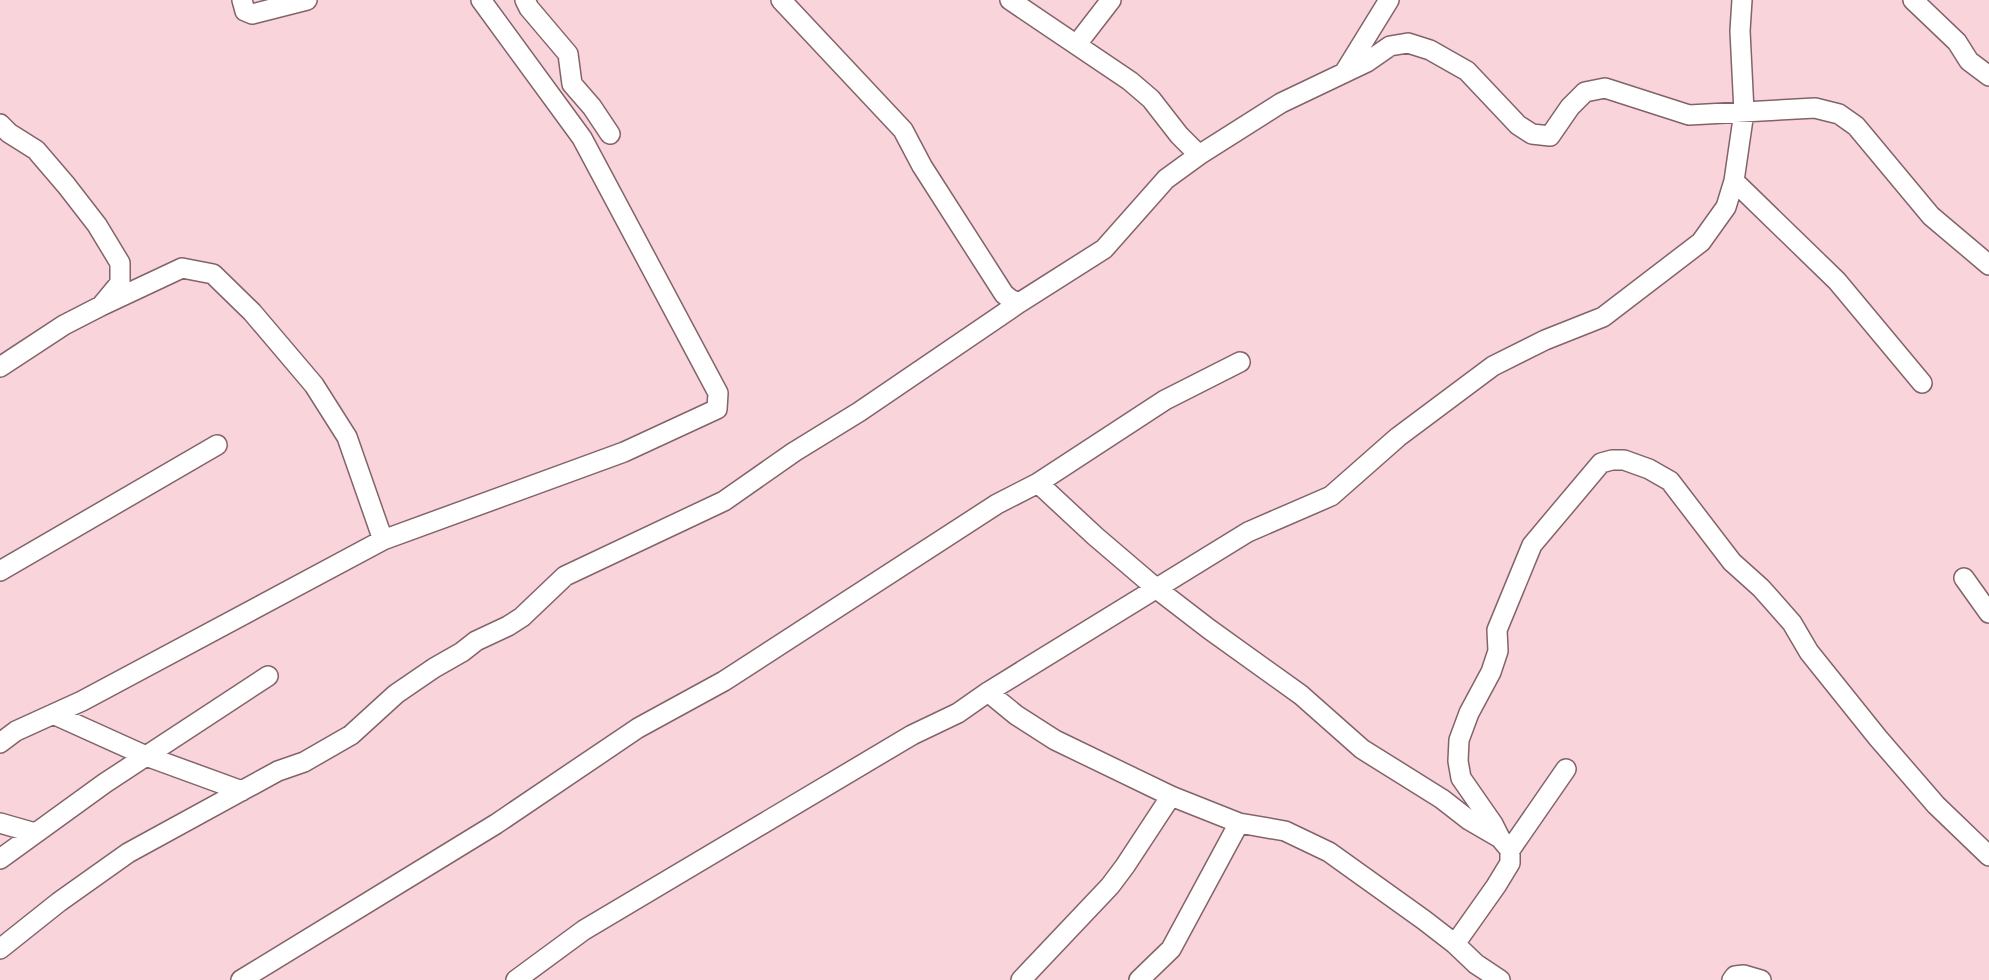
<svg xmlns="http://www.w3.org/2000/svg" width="1989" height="980" viewBox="0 0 1989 980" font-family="Arial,sans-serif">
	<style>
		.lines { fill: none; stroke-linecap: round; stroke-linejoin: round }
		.minor-casing { stroke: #83636a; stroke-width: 22 }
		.minor { stroke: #fff; stroke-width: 19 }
	</style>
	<rect width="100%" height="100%" fill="#f9d4db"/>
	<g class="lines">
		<g class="minor-casing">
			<path id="minor" d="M 242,0 L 245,11 L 252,14 L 307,0
				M 525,0 L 529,8 L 568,54 L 572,84 L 592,107 L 610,134
				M 781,0 L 903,130 L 922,166 L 1004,294 L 1010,299 L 1019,303 L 1104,249 L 1166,179 L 1199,155 L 1281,103 L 1367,62 L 1390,46 L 1408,43 L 1430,50 L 1467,71 L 1518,125 L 1532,134 L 1550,136 L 1570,107 L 1585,92 L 1605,88 L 1689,115 L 1815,108 L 1839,114 L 1856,126 L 1931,216 L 1989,265
				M 1010,0 L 1130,81 L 1151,99 L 1179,135 L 1199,155
				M 1913,0 L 1957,42 L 1969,61 L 1989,76
				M 1077,44 L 1111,0
				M 1344,73 L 1389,0
				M 0,124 L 9,133 L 36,150 L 66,185 L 97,225 L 120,263 L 120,283 L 101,306 L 64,325 L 0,367
				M 1734,181 L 1837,281 L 1922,383
				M 101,306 L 182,268 L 213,274 L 252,312 L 314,385 L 347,437 L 383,540
				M 1038,483 L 1095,536 L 1157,589 L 1209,629 L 1301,695 L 1362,749 L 1442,799 L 1469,820 L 1500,838 L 1510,850 L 1510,863 L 1496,886 L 1455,944
				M 0,571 L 217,445
				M 1964,578 L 1989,613
				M 988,692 L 1016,715 L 1055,740 L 1171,796 L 1239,823 L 1285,831 L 1329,852 L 1424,920 L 1455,944 L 1476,964 L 1500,980
				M 53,714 L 146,756 L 242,791
				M 0,743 L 16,731 L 82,701 L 383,540 L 624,452 L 717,409 L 718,393 L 582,138 L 481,0
				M 0,823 L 35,833
				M 1500,838 L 1493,824 L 1461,778 L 1458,761 L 1459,740 L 1469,713 L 1491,672 L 1498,651 L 1497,630 L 1532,545 L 1601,463 L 1612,460 L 1624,460 L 1649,469 L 1670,481 L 1732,562 L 1761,588 L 1792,623 L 1809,652 L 1878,738 L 1936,805 L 1989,856
				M 1510,850 L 1566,769
				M 0,859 L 105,783 L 268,676
				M 0,949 L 59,902 L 128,853 L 278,771 L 304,762 L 351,735 L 396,694 L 434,668 L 462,652 L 476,641 L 508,626 L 522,617 L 565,576 L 724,501 L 794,452 L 859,412 L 1019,303
				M 241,980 L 496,824 L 638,728 L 724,681 L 997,504 L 1038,483 L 1165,400 L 1240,362
				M 516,980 L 584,930 L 912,735 L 958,713 L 988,692 L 1248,532 L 1331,496 L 1398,437 L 1493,366 L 1545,340 L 1603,317 L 1701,242 L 1726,207 L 1734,181 L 1744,112 L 1740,31 L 1742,0
				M 1021,980 L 1110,886 L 1125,866 L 1171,796
				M 1139,980 L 1171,949 L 1239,823
				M 1732,980 L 1735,976 L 1744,975 L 1761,980"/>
		</g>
		<use href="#minor" class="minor"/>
	</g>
</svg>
